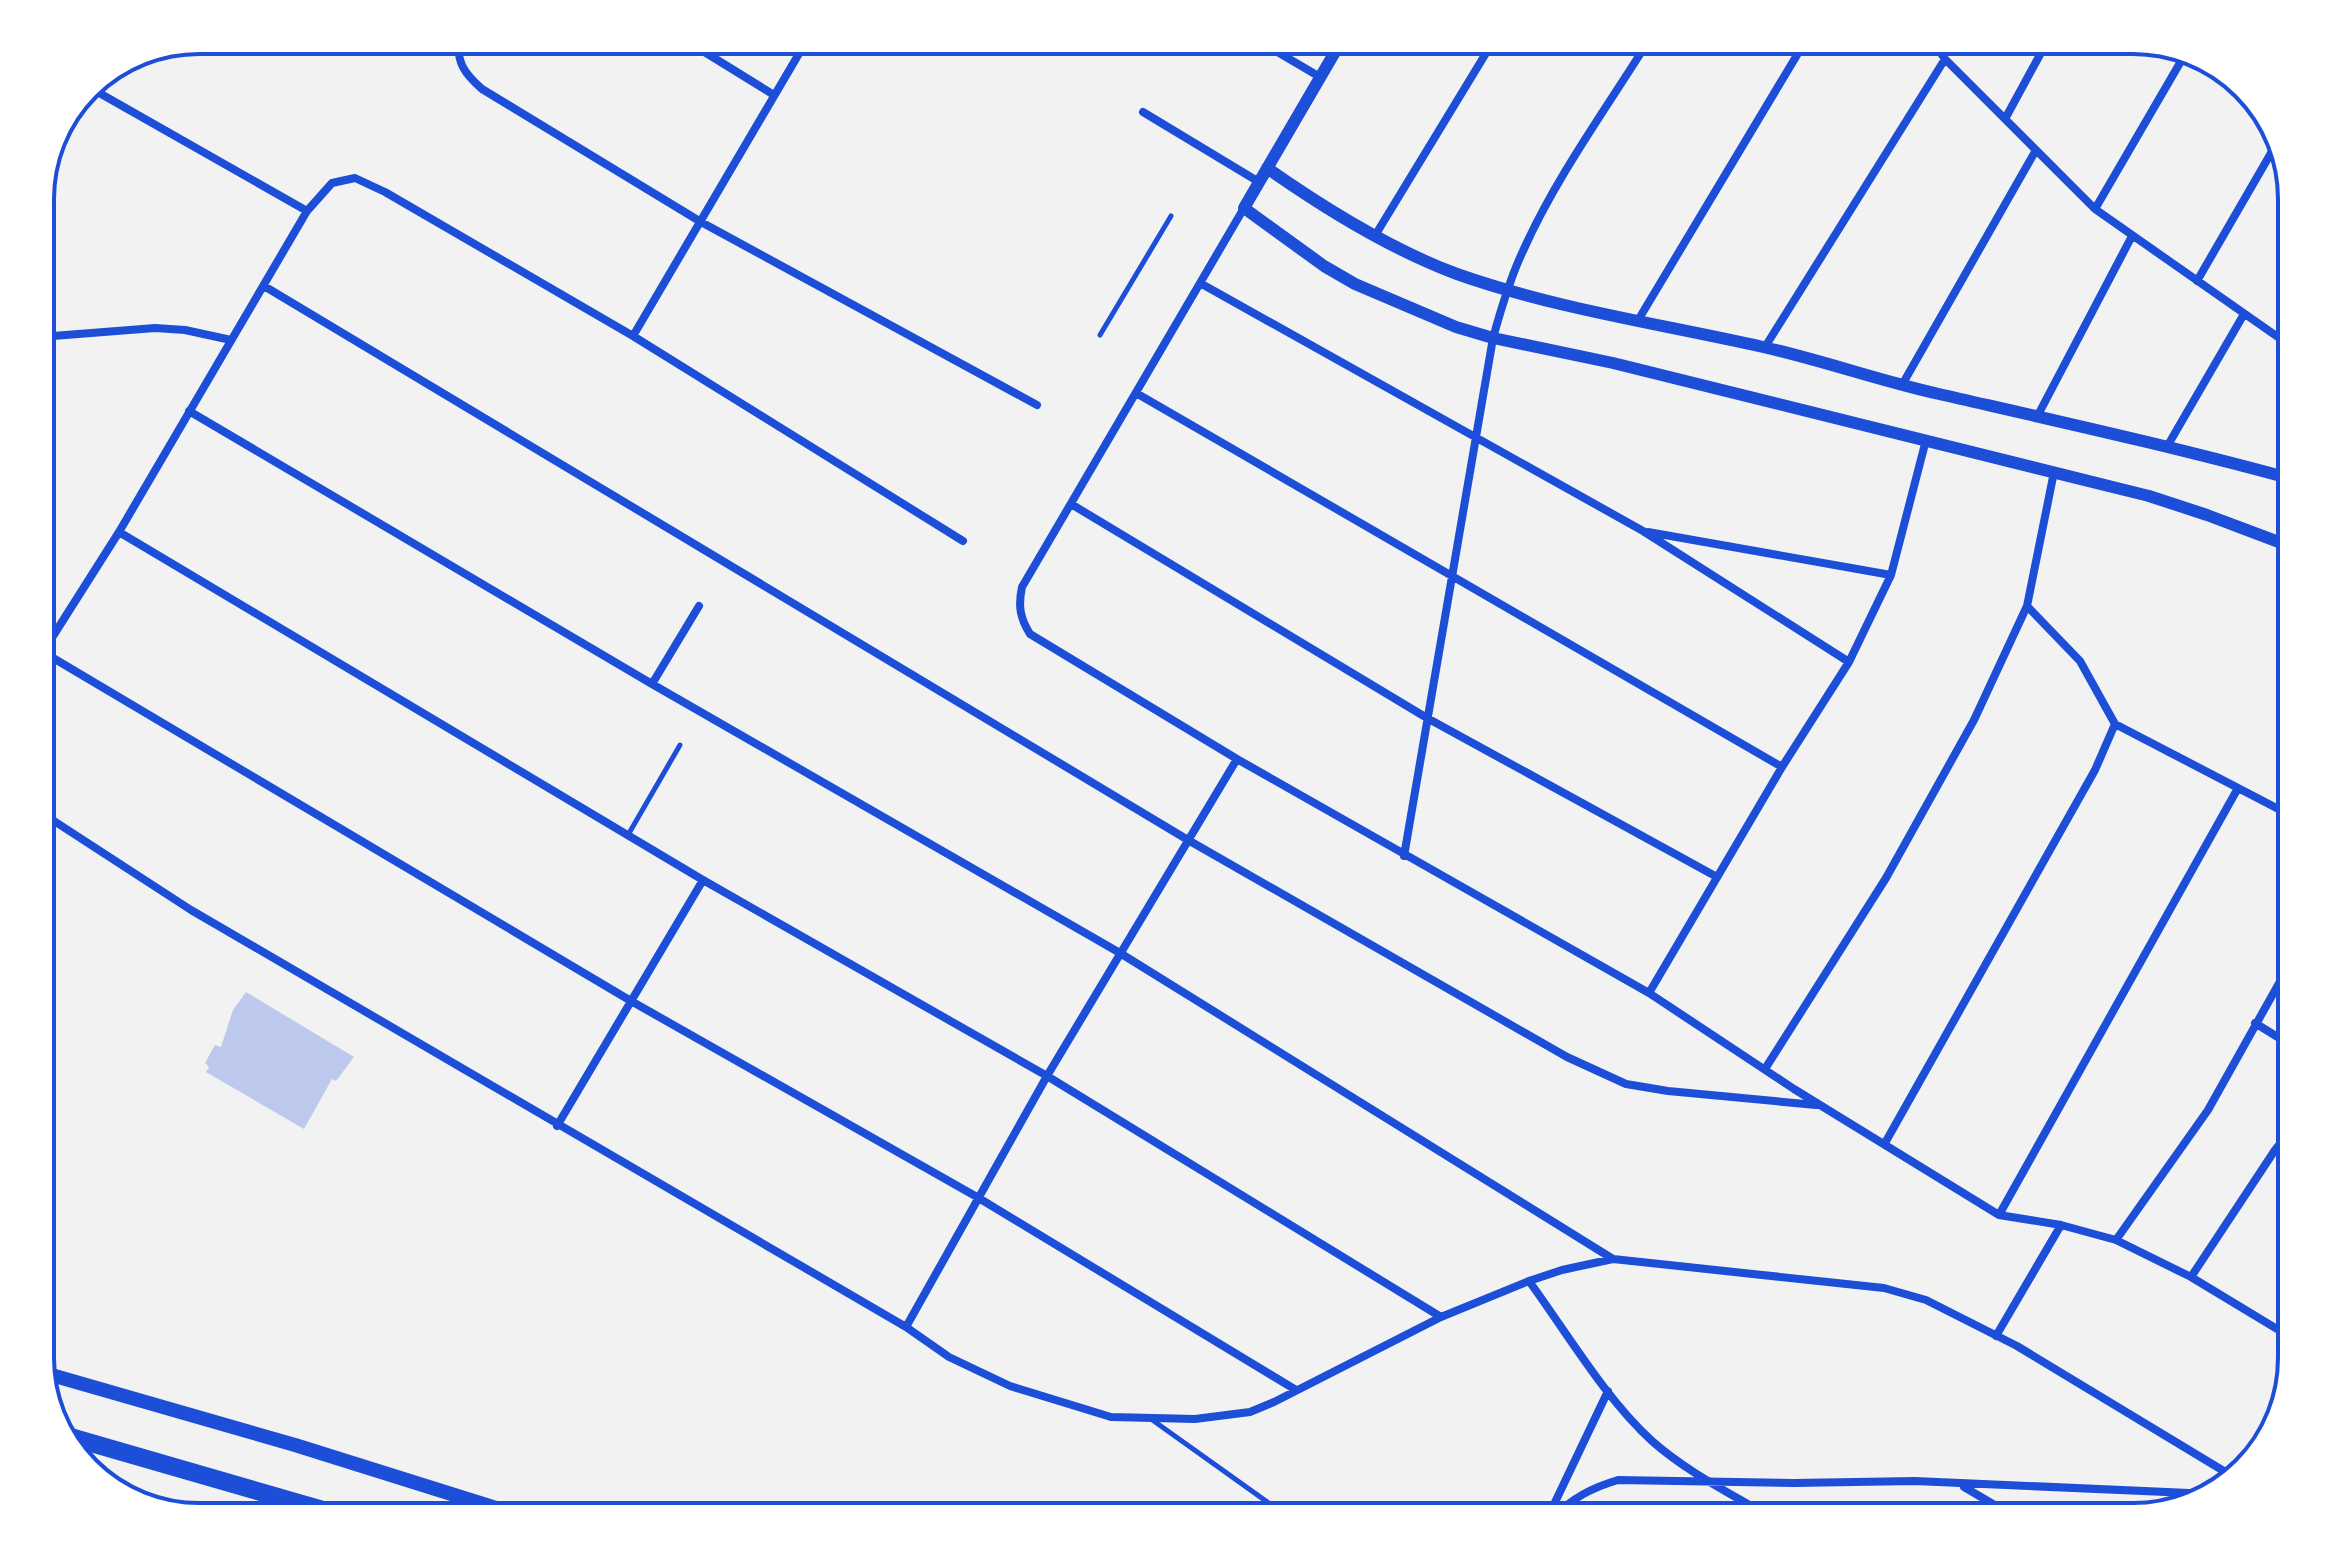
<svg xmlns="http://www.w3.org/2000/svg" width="2332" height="1557" viewBox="0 0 2332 1557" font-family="Mulish,sans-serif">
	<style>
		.building { fill: #bdc9ec }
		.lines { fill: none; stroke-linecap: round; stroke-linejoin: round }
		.service { stroke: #1d4ed8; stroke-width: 5 }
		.minor { stroke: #1d4ed8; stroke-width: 8 }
		.tertiary { stroke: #1d4ed8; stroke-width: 12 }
		.secondary { stroke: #1d4ed8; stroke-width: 14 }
		.motorway { stroke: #1d4ed8; stroke-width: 18 }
		.rim { fill: none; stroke: #1d4ed8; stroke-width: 4 }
	</style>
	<rect width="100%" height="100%" fill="#f2f2f2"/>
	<path class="building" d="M 246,992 L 354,1057 L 336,1081 L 332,1079 L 304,1129 L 206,1072 L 209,1067 L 205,1063 L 215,1045 L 221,1047 L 233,1010 Z"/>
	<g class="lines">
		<path class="service" d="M 1100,335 L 1171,216
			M 628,835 L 680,745
			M 1151,1419 L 1284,1514"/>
		<path class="minor" d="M 459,40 C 456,63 466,75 482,89 L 701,222 L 1037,405
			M 685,40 L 774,95
			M 1257,40 L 1320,77
			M 1931,40 L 1945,59 L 2095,209 L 2292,347
			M 87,86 L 307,211
			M 1143,112 L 1259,182
			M 2005,119 L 2048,40
			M 1244,208 L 1022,587 C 1018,606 1020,618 1030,634 L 1237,759 L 1649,993 L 1794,1089 L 1999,1215 L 2061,1225 L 2116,1240 L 2191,1277 L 2292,1338
			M 2095,209 L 2184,56
			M 1376,234 L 1494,40
			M 2197,281 L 2278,141
			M 1200,283 L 1643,531 L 1849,662
			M 264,286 L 1188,840 L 1567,1057 L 1626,1084 L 1668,1091 L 1816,1105
			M 1637,322 L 1806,40
			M 633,336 L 807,40
			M 40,337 L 155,328 L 185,330 L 231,340
			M 1765,347 L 1945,59
			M 1902,385 L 2036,150
			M 1136,393 L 1782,767
			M 189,411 L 652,684 L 1120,953 L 1613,1259
			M 2038,415 L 2132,236
			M 2168,445 L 2244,314
			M 1071,504 L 1427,718 L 1717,877
			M 119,532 L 703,880 L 1047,1076 L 1441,1317
			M 1648,532 L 1891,575
			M 43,652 L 631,1001 L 977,1197 L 1296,1390
			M 41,655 L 119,532 L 307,211 L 332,183 L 355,178 L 385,192 L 633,336 L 963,541
			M 652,684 L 699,606
			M 2115,724 L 2292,816
			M 40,804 L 54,821 L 191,910 L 906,1327 L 949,1357 L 1010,1386 L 1111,1417 L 1195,1419 L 1250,1412 L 1274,1402 L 1441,1317 L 1529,1281 L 1562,1270 L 1613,1259 L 1884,1288 L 1926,1300 L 2017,1346 L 2232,1476
			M 1404,856 L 1493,338 C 1501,309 1510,278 1523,251 C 1556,177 1606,109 1649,40
			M 1649,993 L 1782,767 L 1849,662 L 1891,575 L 1926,440
			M 2255,1023 L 2292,1046
			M 1765,1069 L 1886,878 L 1974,720 L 2027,606 L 2054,472
			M 557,1126 L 703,880
			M 1885,1143 L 2095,770 L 2115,724 L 2080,661 L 2027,606
			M 2275,1150 L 2292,1160
			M 1999,1215 L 2238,788
			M 2116,1240 L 2208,1110 L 2292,960
			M 2191,1277 L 2275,1150 L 2292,1129
			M 1529,1281 C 1567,1333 1605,1398 1652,1441 C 1687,1472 1730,1493 1770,1517
			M 906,1327 L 1047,1076 L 1237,759
			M 1996,1336 L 2061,1225
			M 1964,1487 L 2015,1517
			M 1548,1517 L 1608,1391
			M 1553,1517 C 1573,1498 1591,1488 1618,1480 L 1794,1483 L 1915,1481 L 2212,1494"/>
		<path class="tertiary" d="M 1342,40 L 1244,208 L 1324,266 L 1355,284 L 1456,327 L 1493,338 L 1613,363 L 2149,496 L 2207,515 L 2292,547
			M 1267,168 C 1324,208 1392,250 1457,274 C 1556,309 1661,324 1763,347 C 1822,360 1880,381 1939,394 C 2057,421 2175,447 2292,479"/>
		<path class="secondary" d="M 41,1372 L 295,1445 L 525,1517"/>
		<path class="motorway" d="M 60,1434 L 347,1517"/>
	</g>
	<path d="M0 0H2332V1557H0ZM199 54H2133A145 145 0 0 1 2278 199V1358A145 145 0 0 1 2133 1503H199A145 145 0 0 1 54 1358V199A145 145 0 0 1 199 54Z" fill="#fff" fill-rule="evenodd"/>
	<path class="rim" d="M199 54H2133A145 145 0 0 1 2278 199V1358A145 145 0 0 1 2133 1503H199A145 145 0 0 1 54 1358V199A145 145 0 0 1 199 54Z"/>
</svg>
